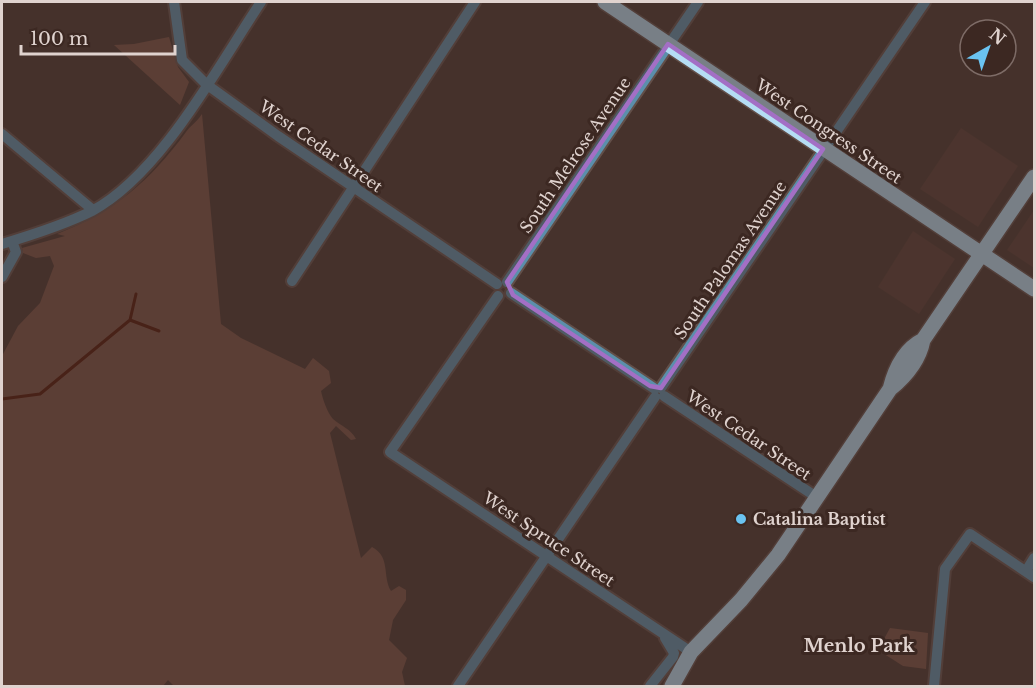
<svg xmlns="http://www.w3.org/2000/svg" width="1036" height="688" viewBox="0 0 1036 688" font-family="'Libre Baskerville',serif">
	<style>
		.built { fill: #543931 }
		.green { fill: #774e40 }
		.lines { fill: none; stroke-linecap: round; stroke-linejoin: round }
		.stream { stroke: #4c1000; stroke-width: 3 }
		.minor-casing { stroke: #624f49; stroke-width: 14 }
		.major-casing { stroke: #624f49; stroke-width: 18 }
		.minor { stroke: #5b8fab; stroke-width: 10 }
		.major { stroke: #b5ddf4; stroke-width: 15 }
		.marked { fill: none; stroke: #a36fc5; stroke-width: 4.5; stroke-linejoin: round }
		.poi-dot { fill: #6ac3f1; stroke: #3c2822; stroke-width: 2 }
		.labels { text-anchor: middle; stroke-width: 6; stroke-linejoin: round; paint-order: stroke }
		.street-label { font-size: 16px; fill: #e0d3cf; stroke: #3c2822 }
		.poi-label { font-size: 16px; font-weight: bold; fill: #e0d3cf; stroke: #3c2822; text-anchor: start }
		.neighbourhood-label { font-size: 18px; font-weight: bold; fill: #e0d3cf; stroke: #3c2822 }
	</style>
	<rect width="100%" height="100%" fill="#46322c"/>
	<path class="built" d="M 961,128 L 1018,166 L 978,227 L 920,189 Z
		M 1034,210 L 1034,268 L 1007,250 Z
		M 913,231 L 955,259 L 919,314 L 878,287 Z"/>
	<path class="green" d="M 169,37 L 178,67 L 189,82 L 180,105 L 114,45 L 134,44 Z
		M 202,114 L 221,324 L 241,338 L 305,369 L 313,358 L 329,371 L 331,383 L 321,391 C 323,400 327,412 333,419 C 341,426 351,429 356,439 L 351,440 L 336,426 L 330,433 L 361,558 L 372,547 C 391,557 382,576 391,591 L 399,586 L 406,590 L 406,600 L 393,620 L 389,640 L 407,658 L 402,672 L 405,686 L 174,686 L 168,680 L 163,686 L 2,686 L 2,356 L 18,326 L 40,303 L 54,266 L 50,256 L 36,258 L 23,253 L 22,248 L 65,236 L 57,234 C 115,211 149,182 186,132 C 190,126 195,124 202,114 Z
		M 890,628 L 928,633 L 926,669 L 903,666 L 878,650 Z"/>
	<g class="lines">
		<path class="stream" d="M 130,320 L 159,331
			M 2,399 L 40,394 L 130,320 L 136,294"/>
		<g class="minor-casing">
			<path id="minor" d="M 174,2 L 182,60 L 206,84 L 278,136 L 497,284
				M 2,134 L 93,210
				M 2,244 C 32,235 64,225 92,211 C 161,174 218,66 261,2
				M 2,277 L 16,252 L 12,241
				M 292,281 L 475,2
				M 507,282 L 698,2
				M 511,293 L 655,389
				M 498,296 L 390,452 L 691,652
				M 661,388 L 925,2
				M 664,396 L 818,498
				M 1026,571 L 1034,558
				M 458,686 L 655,397
				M 650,686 L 673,657 L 674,653 L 665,638
				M 934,686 L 945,569 L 970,534 L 1034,577"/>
		</g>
		<g class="major-casing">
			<path id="major" d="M 605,2 L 1034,289
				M 890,389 C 906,376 919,361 923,340 L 1034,177
				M 672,686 L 691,652 L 741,600 L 778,555 L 890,389 C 895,369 905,349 923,340"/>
		</g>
		<use href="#minor" class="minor"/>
		<use href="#major" class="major"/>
	</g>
	<path d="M0 0H1036V688H0ZM 668,44 L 823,149 L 661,388 L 650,386 L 513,295 L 507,282 Z" fill="#46322c" fill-opacity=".55" fill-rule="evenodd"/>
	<path class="marked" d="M 668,44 L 823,149 L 661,388 L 650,386 L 513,295 L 507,282 Z"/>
	<circle class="poi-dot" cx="741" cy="519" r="6"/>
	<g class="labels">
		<g class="street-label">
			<text transform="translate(829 131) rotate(34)" y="6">West Congress Street</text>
			<text transform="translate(321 146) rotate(35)" y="6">West Cedar Street</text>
			<text transform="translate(575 155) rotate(-56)" y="6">South Melrose Avenue</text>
			<text transform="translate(730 260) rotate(-56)" y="6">South Palomas Avenue</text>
			<text transform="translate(749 435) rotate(34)" y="6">West Cedar Street</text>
			<text transform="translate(549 539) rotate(34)" y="6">West Spruce Street</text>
		</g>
		<g class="poi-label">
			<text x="753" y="525">Catalina Baptist</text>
		</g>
		<g class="neighbourhood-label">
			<text x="859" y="652">Menlo Park</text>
		</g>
	</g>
	<rect width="1036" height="688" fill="none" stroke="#e0d3cf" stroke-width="6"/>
	<g transform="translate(988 48) rotate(40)"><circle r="28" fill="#3c2822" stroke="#7e6c67" stroke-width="1.5"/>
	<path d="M0-4.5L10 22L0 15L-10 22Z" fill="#6ac3f1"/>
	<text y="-9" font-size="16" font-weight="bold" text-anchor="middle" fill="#e0d3cf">N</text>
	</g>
	<path d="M21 45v9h154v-9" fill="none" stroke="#e0d3cf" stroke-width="3"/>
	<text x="30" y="45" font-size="18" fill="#e0d3cf" stroke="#3c2822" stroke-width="4.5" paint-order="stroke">100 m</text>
</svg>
